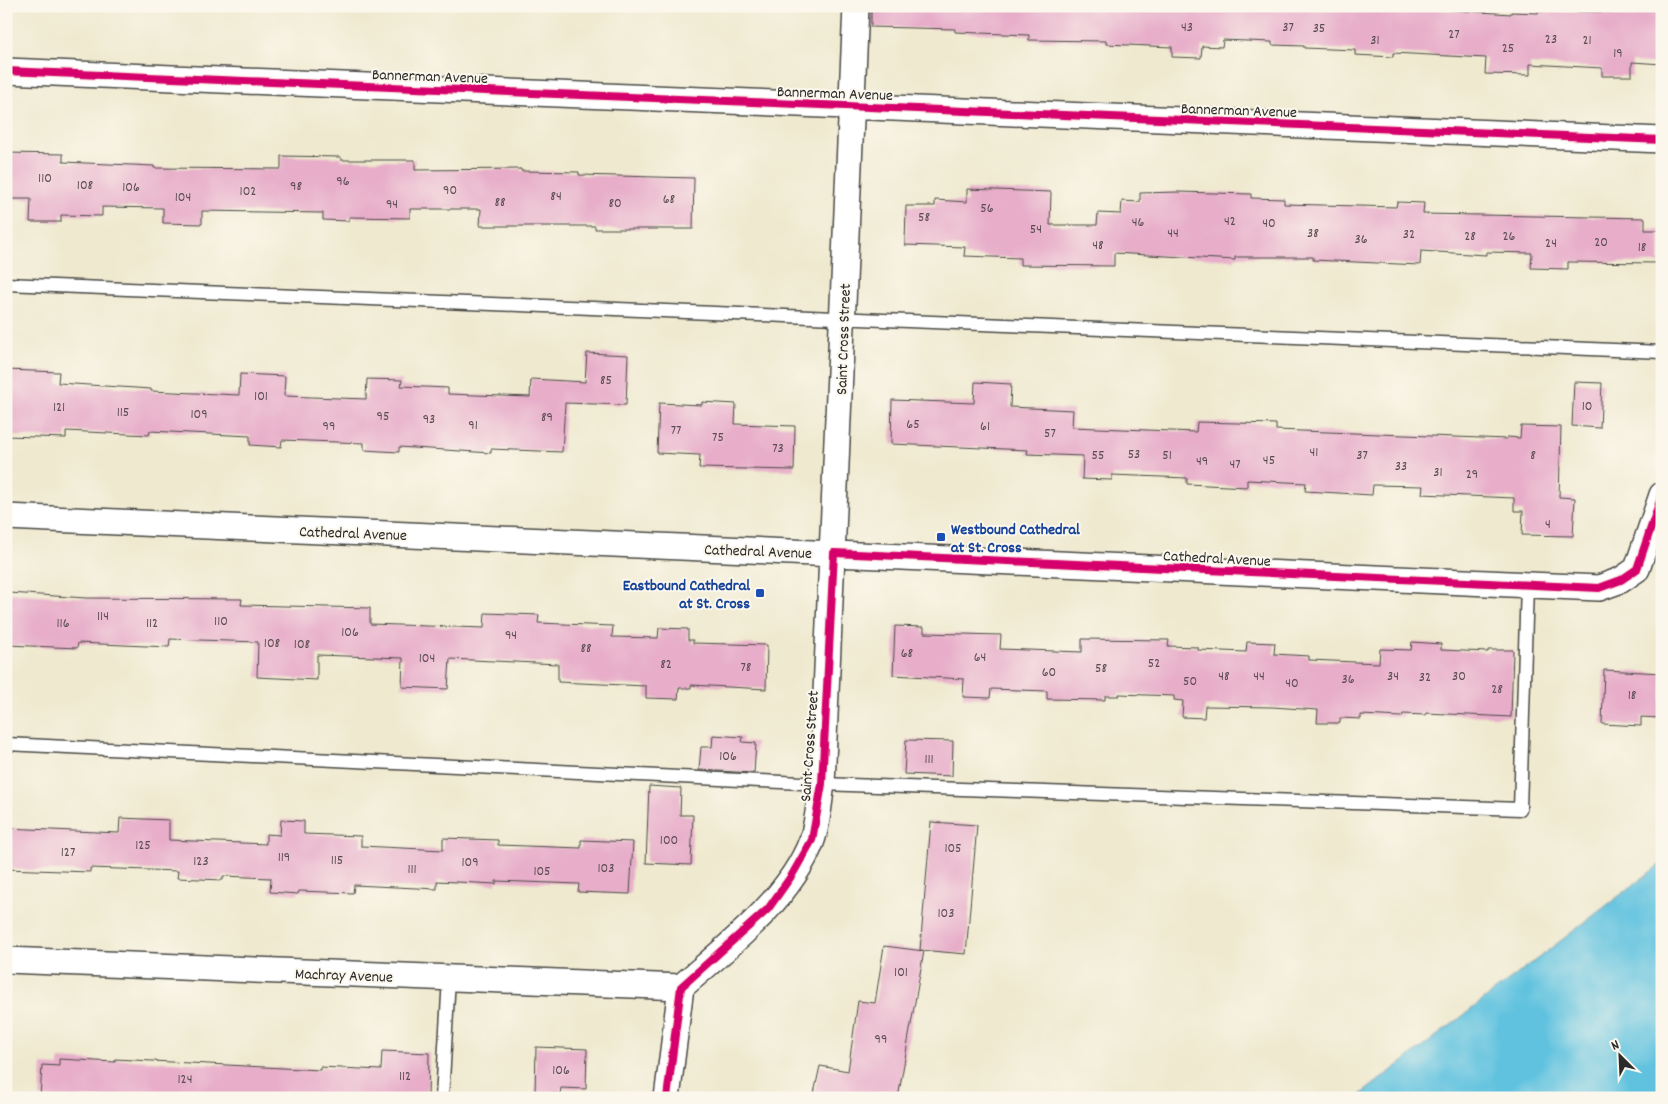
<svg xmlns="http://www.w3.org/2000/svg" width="1668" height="1104" viewBox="0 0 1668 1104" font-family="Dekko,sans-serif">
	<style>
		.water { fill: #61c2df; stroke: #467685 }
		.building { fill: #e7adc9 }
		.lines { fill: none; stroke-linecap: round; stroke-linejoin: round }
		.service-casing { stroke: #484844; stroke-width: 15 }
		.minor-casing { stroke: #484844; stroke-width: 28 }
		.service { stroke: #fff; stroke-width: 12 }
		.minor { stroke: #fff; stroke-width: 25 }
		.cycleway-casing { stroke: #fbf7ec; stroke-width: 11 }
		.cycleway { stroke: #d6006c; stroke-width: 8 }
		.transit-dot { fill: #1a4fb4; stroke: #fbf7ec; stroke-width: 2 }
		.labels { text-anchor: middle; stroke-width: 4; stroke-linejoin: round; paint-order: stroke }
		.number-label { font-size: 14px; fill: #5a4c52 }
		.street-label { font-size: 16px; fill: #2b2b2b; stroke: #fbf7ec }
		.transit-label { font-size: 16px; font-weight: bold; fill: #164399; stroke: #fbf7ec; text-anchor: start }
	</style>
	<rect width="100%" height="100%" fill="#fbf7ec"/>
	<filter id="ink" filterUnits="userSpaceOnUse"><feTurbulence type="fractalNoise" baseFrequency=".02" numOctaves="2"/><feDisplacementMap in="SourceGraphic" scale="10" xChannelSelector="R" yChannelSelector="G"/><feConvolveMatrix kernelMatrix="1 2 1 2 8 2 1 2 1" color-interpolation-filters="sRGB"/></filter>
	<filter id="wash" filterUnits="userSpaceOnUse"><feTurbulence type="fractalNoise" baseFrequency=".0096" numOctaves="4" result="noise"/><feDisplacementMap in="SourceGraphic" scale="20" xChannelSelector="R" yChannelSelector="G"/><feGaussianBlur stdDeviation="1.12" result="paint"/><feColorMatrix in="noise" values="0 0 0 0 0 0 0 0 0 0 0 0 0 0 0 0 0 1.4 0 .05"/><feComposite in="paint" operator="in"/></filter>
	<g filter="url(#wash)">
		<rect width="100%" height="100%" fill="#efe9cf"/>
		<path class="water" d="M 1662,863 L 1662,1098 L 1356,1098 Z"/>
		<g id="blocks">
			<path class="building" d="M 871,6 L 1392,6 L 1511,14 L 1511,12 L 1538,13 L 1539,11 L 1620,12 L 1620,6 L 1662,6 L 1662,64 L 1632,62 L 1632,76 L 1602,76 L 1602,68 L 1530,64 L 1530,75 L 1485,74 L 1486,58 L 1393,53 L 1393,57 L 1355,55 L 1355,50 L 1304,48 L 1304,46 L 1272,45 L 1272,42 L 1223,40 L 1222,47 L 1202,46 L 1201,58 L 1172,57 L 1172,47 L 1106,44 L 1106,41 L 1029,40 L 1029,35 L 955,32 L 955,29 L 871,27 Z
				M 6,153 L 63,154 L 63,162 L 154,166 L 154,168 L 281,169 L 281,156 L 341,157 L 341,160 L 415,160 L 415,170 L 521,169 L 521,171 L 579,172 L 579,175 L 694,178 L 693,229 L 595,229 L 595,226 L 480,226 L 481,209 L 410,209 L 410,218 L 349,217 L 349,221 L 323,220 L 323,213 L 202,211 L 202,224 L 163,223 L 163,208 L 102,207 L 102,216 L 61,215 L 61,222 L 30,222 L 31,199 L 6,199 Z
				M 967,189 L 1051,192 L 1050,225 L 1097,225 L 1098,213 L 1121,214 L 1122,201 L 1140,202 L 1140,193 L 1178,192 L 1251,194 L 1251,198 L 1284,199 L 1284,204 L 1396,207 L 1397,202 L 1424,203 L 1423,214 L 1645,218 L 1645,230 L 1660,230 L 1659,263 L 1568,262 L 1568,269 L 1531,268 L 1532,253 L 1486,252 L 1486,255 L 1421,251 L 1420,265 L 1313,260 L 1313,257 L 1235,257 L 1235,260 L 1114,253 L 1114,266 L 1020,265 L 1020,258 L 964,256 L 965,247 L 905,245 L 906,206 L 935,206 L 935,200 L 967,202 Z
				M 587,353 L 628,355 L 626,405 L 565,403 L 562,452 L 491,449 L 491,453 L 399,447 L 399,452 L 364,450 L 364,443 L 282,440 L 281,447 L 250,445 L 250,436 L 150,431 L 149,435 L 66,431 L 66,438 L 6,436 L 6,370 L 59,372 L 58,383 L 151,389 L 151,391 L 239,395 L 240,374 L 285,376 L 284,396 L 366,399 L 367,379 L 402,380 L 401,386 L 448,388 L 448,394 L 530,397 L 531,379 L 585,382 Z
				M 975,382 L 1011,384 L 1010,407 L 1073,410 L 1072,427 L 1196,432 L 1197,422 L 1276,424 L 1276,430 L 1507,439 L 1507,437 L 1520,438 L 1521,426 L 1561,427 L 1559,497 L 1575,498 L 1573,536 L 1522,535 L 1523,511 L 1514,511 L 1514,498 L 1422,494 L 1423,486 L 1373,485 L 1372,495 L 1305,491 L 1306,483 L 1247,480 L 1247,487 L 1187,484 L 1187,478 L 1112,475 L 1112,480 L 1082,479 L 1083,456 L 1027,454 L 1028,450 L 891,444 L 892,400 L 974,403 Z
				M 1574,382 L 1602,383 L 1600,428 L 1572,426 Z
				M 702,402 L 736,404 L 735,424 L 795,426 L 794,470 L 699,468 L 700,455 L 657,453 L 659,403 L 702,405 Z
				M 9,593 L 86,598 L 242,599 L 241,605 L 370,608 L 370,624 L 484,628 L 485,613 L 539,615 L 538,623 L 613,626 L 612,637 L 658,638 L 659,628 L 688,629 L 688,640 L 693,640 L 693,643 L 767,645 L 766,689 L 691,685 L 691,688 L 679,688 L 678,699 L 646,698 L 646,686 L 558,682 L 558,664 L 450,659 L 448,689 L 402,687 L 403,658 L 317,655 L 317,680 L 257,677 L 258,642 L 170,639 L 169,647 L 78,643 L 77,648 L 7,645 Z
				M 895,626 L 924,627 L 924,633 L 1001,635 L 1000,649 L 1082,652 L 1082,639 L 1169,640 L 1168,646 L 1198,647 L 1198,650 L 1246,652 L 1247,642 L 1275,643 L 1274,654 L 1309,656 L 1309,660 L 1379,663 L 1380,649 L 1411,650 L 1412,642 L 1441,644 L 1441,650 L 1488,652 L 1488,650 L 1513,650 L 1511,717 L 1426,713 L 1426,715 L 1403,714 L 1402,717 L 1361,715 L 1361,719 L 1340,718 L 1340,723 L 1317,723 L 1318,710 L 1272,707 L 1205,706 L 1204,718 L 1182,717 L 1183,701 L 1174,700 L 1174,696 L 1119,694 L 1119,696 L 1105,696 L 1105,700 L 1047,699 L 1047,691 L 991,689 L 990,698 L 963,697 L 964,679 L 893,675 Z
				M 1604,670 L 1662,673 L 1660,718 L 1641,717 L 1641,726 L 1602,724 Z
				M 713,735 L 743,737 L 742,742 L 756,743 L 754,773 L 699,770 L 701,747 L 712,747 Z
				M 906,740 L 953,741 L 952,776 L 904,774 Z
				M 649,786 L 681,788 L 680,815 L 693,815 L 691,865 L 646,863 Z
				M 120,818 L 169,820 L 169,840 L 266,844 L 266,834 L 280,835 L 281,820 L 304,821 L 304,834 L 361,836 L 361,846 L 443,850 L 443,838 L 498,840 L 498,845 L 581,848 L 581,840 L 633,842 L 630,894 L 578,892 L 579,884 L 496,881 L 496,884 L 437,881 L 437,889 L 354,885 L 353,893 L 299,891 L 298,894 L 270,892 L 271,878 L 223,876 L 223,880 L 177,878 L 178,871 L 90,868 L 90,872 L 6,869 L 6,828 L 119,833 Z
				M 931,822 L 977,825 L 966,954 L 920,950 Z
				M 884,946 L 924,951 L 898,1098 L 813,1098 L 820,1066 L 848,1071 L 858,1001 L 875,1003 Z
				M 536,1047 L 587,1049 L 586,1089 L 561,1088 L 560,1094 L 535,1093 Z
				M 382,1051 L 429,1053 L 428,1098 L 40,1098 L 42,1065 L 59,1066 L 59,1059 L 115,1062 L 115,1059 L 320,1070 L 320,1067 L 381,1070 Z"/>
		</g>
	</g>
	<g filter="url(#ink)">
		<use href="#blocks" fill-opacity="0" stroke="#484844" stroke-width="1"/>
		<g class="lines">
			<g class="service-casing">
				<path id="service" d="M 6,284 L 1662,352
					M 6,744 L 822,784 L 1520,809 L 1527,585
					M 442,1098 L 449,978"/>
			</g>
			<g class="minor-casing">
				<path id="minor" d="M 6,71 L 1662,140
					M 6,517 L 1599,588 L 1621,580 L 1637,569 L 1662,495
					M 6,960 L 681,987
					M 667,1098 L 681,987 C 726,948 791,898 812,840 C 818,823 819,802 822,784 L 856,6"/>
			</g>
			<use href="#service" class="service"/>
			<use href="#minor" class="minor"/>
			<g class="cycleway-casing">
				<path id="cycleway" d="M 6,71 L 1662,140
					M 667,1098 L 681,987 L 768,909 L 792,875 L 812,840 L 822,784 L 834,553 L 1599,588 L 1621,580 L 1637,569 L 1662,495"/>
			</g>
			<use href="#cycleway" class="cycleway"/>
		</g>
	</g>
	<g class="transit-dot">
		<rect x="936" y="532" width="10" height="10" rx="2.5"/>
		<rect x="755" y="588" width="10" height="10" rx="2.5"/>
	</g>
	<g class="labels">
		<g class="number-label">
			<text x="1187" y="31">43</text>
			<text x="1288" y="31">37</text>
			<text x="1319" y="32">35</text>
			<text x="1454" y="38">27</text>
			<text x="1551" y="43">23</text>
			<text x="1375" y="44">31</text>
			<text x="1587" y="44">21</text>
			<text x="1508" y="52">25</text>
			<text x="1618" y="57">19</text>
			<text x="45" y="182">110</text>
			<text x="343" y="185">96</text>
			<text x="85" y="189">108</text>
			<text x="296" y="190">98</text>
			<text x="131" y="191">106</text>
			<text x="450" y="194">90</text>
			<text x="248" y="195">102</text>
			<text x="556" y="200">84</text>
			<text x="183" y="201">104</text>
			<text x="669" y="203">68</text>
			<text x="500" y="206">88</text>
			<text x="615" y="207">80</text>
			<text x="392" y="208">94</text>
			<text x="987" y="212">56</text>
			<text x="924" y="221">58</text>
			<text x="1230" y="225">42</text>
			<text x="1138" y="226">46</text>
			<text x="1269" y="227">40</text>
			<text x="1036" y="233">54</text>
			<text x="1173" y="237">44</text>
			<text x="1313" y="237">38</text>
			<text x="1409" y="238">32</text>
			<text x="1470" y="240">28</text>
			<text x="1509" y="240">26</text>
			<text x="1361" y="243">36</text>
			<text x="1601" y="246">20</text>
			<text x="1551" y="247">24</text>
			<text x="1098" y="249">48</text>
			<text x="1642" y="251">18</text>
			<text x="606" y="384">85</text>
			<text x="261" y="400">101</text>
			<text x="1587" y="410">10</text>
			<text x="59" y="411">121</text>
			<text x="123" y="416">115</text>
			<text x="199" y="418">109</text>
			<text x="383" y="420">95</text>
			<text x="547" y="421">89</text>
			<text x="429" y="423">93</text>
			<text x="913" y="428">65</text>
			<text x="473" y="429">91</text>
			<text x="329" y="430">99</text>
			<text x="985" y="430">61</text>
			<text x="676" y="434">77</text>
			<text x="1050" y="437">57</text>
			<text x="718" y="441">75</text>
			<text x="778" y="452">73</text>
			<text x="1314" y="456">41</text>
			<text x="1134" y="458">53</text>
			<text x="1098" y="459">55</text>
			<text x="1167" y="459">51</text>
			<text x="1362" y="459">37</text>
			<text x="1533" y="459">8</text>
			<text x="1269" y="464">45</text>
			<text x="1202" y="465">49</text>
			<text x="1235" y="468">47</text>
			<text x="1401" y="470">33</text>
			<text x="1438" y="476">31</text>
			<text x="1472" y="478">29</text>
			<text x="1548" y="528">4</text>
			<text x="103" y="620">114</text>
			<text x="221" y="625">110</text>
			<text x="63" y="627">116</text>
			<text x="152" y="627">112</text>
			<text x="350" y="636">106</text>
			<text x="511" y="639">94</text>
			<text x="272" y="647">108</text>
			<text x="302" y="648">108</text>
			<text x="586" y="652">88</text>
			<text x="907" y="657">68</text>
			<text x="980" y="661">64</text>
			<text x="427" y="662">104</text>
			<text x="1154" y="667">52</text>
			<text x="666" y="668">82</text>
			<text x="746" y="671">78</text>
			<text x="1101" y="672">58</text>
			<text x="1049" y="676">60</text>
			<text x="1224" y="680">48</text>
			<text x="1259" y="680">44</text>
			<text x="1393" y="680">34</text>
			<text x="1459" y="680">30</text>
			<text x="1425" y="681">32</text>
			<text x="1348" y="683">36</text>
			<text x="1190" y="685">50</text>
			<text x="1292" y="687">40</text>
			<text x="1497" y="693">28</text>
			<text x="1632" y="699">18</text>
			<text x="728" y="760">106</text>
			<text x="929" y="763">111</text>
			<text x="669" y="844">100</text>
			<text x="143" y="849">125</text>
			<text x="953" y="852">105</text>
			<text x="68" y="856">127</text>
			<text x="284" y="861">119</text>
			<text x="337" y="864">115</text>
			<text x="201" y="865">123</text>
			<text x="470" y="866">109</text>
			<text x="606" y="872">103</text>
			<text x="412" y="873">111</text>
			<text x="542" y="875">105</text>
			<text x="946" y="917">103</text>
			<text x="901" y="976">101</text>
			<text x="881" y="1043">99</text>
			<text x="561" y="1074">106</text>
			<text x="405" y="1080">112</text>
			<text x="185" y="1083">124</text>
		</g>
		<g class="street-label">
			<text transform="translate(430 75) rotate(2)" y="6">Bannerman Avenue</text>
			<text transform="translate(835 92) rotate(2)" y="6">Bannerman Avenue</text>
			<text transform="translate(1239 109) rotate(2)" y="6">Bannerman Avenue</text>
			<text transform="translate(842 339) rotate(-88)" y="6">Saint Cross Street</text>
			<text transform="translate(353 532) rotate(2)" y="6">Cathedral Avenue</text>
			<text transform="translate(758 550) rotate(2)" y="6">Cathedral Avenue</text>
			<text transform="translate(1217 557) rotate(3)" y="6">Cathedral Avenue</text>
			<text transform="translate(808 746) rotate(-86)" y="6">Saint Cross Street</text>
			<text transform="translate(344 974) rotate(2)" y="6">Machray Avenue</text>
		</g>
		<g class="transit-label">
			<text x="951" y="534">Westbound Cathedral<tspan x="951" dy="18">at St. Cross</tspan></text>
			<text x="750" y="590" text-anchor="end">Eastbound Cathedral<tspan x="750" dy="18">at St. Cross</tspan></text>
		</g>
	</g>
	<rect width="1668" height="1104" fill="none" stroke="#fbf7ec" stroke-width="25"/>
	<g transform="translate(1620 1056) rotate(336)" stroke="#fbf7ec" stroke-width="4" paint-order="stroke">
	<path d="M0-4L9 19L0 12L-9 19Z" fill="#2b2b2b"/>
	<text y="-8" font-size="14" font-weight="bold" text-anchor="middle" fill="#2b2b2b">N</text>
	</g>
</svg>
